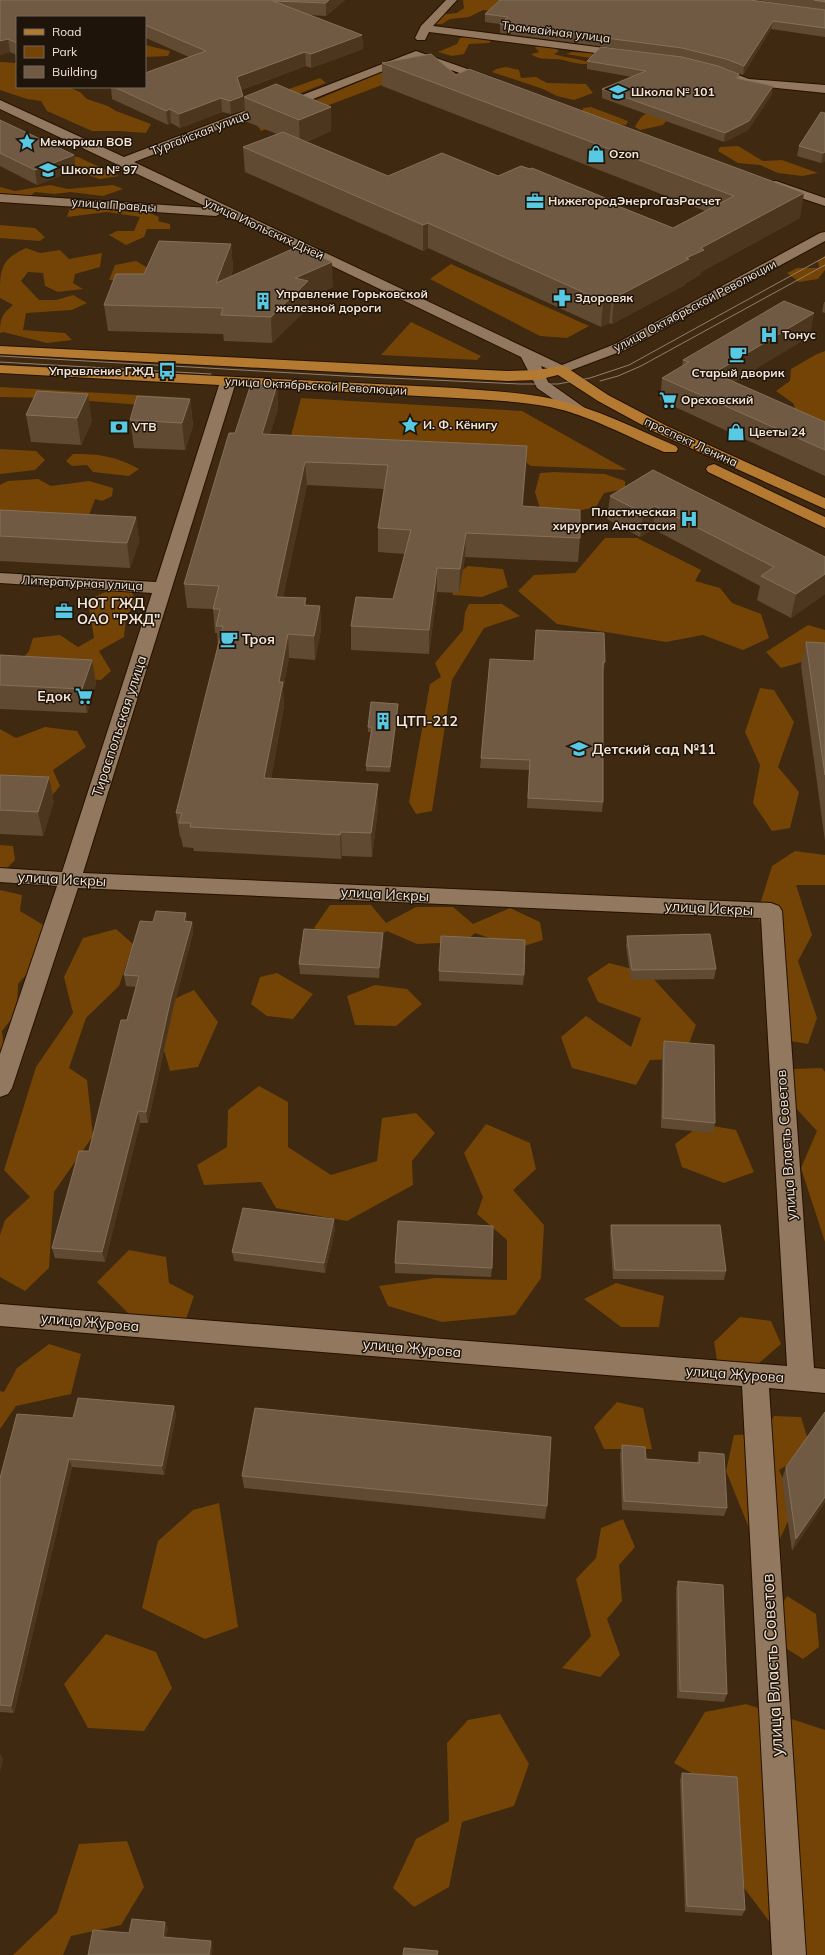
<svg xmlns="http://www.w3.org/2000/svg" width="825" height="1955" viewBox="0 0 825 1955" font-family="Mulish,sans-serif">
	<style>
		.green { fill: #734405 }
		.lines { fill: none; stroke-linecap: round; stroke-linejoin: round }
		.minor-casing { stroke: #251100; stroke-width: 2 }
		.major-casing { stroke: #251100; stroke-width: 2 }
		.minor { fill: #92785e; fill-rule: evenodd }
		.major { fill: #b47a31; fill-rule: evenodd }
		.tram { stroke: #927f6c; stroke-width: 1 }
		.wall { fill: #614a32 }
		.shaded-wall { fill: #4d361e }
		.building { fill: #715a44; stroke: #85705b }
		.labels { text-anchor: middle; stroke-width: 3; stroke-linejoin: round; paint-order: stroke }
		.far-street-label { font-size: 12px; fill: #f3e4d6; stroke: #1e140a }
		.far-poi-label { font-size: 12px; font-weight: bold; fill: #f3e4d6; stroke: #1e140a; text-anchor: start }
		.poi-label { font-size: 14px; font-weight: bold; fill: #f3e4d6; stroke: #1e140a; text-anchor: start }
		.street-label { font-size: 14px; fill: #f3e4d6; stroke: #1e140a }
		.near-street-label { font-size: 17px; fill: #f3e4d6; stroke: #1e140a }
	</style>
	<rect width="100%" height="100%" fill="#3f2911"/>
	<path class="green" d="M 463,0 L 543,0 L 501,12 L 483,10 L 469,17 L 450,19 L 442,24 L 434,24 L 437,15 L 457,13 L 464,8 Z
		M 477,36 L 492,40 L 489,43 L 469,44 L 464,54 L 452,56 L 438,52 L 457,44 L 460,38 Z
		M 145,45 L 170,51 L 168,56 L 145,57 Z
		M 543,46 L 555,48 L 559,51 L 554,54 C 565,58 577,58 588,62 L 586,64 C 577,64 571,62 563,60 C 552,57 542,62 531,54 L 539,52 L 535,47 Z
		M 572,52 L 612,54 L 642,59 L 688,63 L 714,70 L 724,75 L 719,79 L 726,84 L 709,86 C 702,96 692,98 688,109 L 670,117 L 663,125 L 640,130 L 635,127 C 643,112 647,112 664,110 L 671,94 L 687,89 L 686,84 L 693,79 L 677,76 L 675,68 L 657,68 L 644,64 L 626,64 L 566,54 Z
		M 0,62 L 17,63 L 17,87 L 68,87 L 80,92 L 87,99 L 108,106 L 116,111 L 151,124 L 146,133 L 119,131 L 92,131 L 47,111 L 41,101 L 27,99 L 0,90 Z
		M 506,67 L 519,70 L 521,78 L 536,77 L 547,83 L 586,84 L 593,93 L 574,100 L 557,96 L 543,89 L 492,72 L 496,69 Z
		M 385,71 L 387,83 L 261,131 L 257,125 Z
		M 320,78 L 326,83 L 293,96 L 272,95 Z
		M 591,107 L 628,121 L 626,125 L 611,124 L 582,112 L 583,108 Z
		M 738,146 L 763,161 L 782,160 L 818,173 L 802,176 L 778,173 L 760,165 L 738,163 L 718,151 L 720,147 Z
		M 69,156 L 78,157 L 119,176 L 100,179 L 81,173 L 82,167 L 62,164 Z
		M 50,185 L 68,189 L 113,185 L 123,189 L 103,196 L 70,192 L 54,194 L 35,192 L 28,198 L 0,201 L 0,187 L 15,191 Z
		M 82,205 L 137,208 L 159,217 L 158,221 L 170,224 L 170,229 L 147,229 L 144,237 L 126,245 L 109,235 L 117,231 L 134,231 L 140,217 L 107,212 L 67,217 L 70,208 Z
		M 0,225 L 35,228 L 45,237 L 40,241 L 0,238 Z
		M 26,248 L 40,253 L 60,250 L 69,259 L 102,253 L 100,267 L 75,274 L 73,283 L 83,289 L 58,292 L 45,286 L 43,273 L 28,272 L 21,281 L 39,300 L 56,300 L 73,295 L 87,303 L 72,310 L 26,313 L 23,330 L 65,333 L 72,340 L 47,343 L 3,332 L 0,333 C 0,319 2,314 13,305 L 0,298 C 0,269 0,260 26,248 Z
		M 825,256 L 825,270 L 818,279 L 799,282 L 787,273 L 797,268 L 819,268 L 818,261 Z
		M 136,261 L 148,268 L 149,283 L 132,279 L 109,280 L 115,265 Z
		M 451,264 L 589,326 L 567,338 L 540,336 L 430,279 Z
		M 411,322 L 481,356 L 477,360 L 381,355 Z
		M 825,351 L 825,442 L 795,415 L 794,404 L 776,391 L 790,381 L 791,369 L 815,355 Z
		M 0,387 L 188,398 L 181,408 L 50,398 L 0,397 Z
		M 301,398 L 522,411 L 627,470 L 531,466 L 516,456 L 288,447 Z
		M 0,449 L 36,451 L 45,460 L 35,470 L 0,474 Z
		M 73,454 C 100,454 115,456 139,469 L 129,476 L 93,472 L 87,465 L 72,466 L 66,461 Z
		M 553,472 L 605,474 L 625,481 L 625,489 L 604,493 L 596,507 L 572,512 L 540,509 L 535,492 L 540,473 Z
		M 38,479 L 51,486 L 89,481 L 113,488 L 112,496 L 102,501 L 95,499 L 89,515 L 0,524 L 0,485 L 8,481 Z
		M 605,538 L 637,538 L 701,570 L 695,581 L 720,588 L 732,603 L 761,614 L 769,638 L 743,650 L 703,635 L 666,642 L 557,624 L 518,591 L 534,575 L 575,573 Z
		M 468,566 L 503,569 L 508,587 L 482,597 L 453,595 L 449,580 Z
		M 112,589 L 131,590 L 136,602 L 126,617 L 124,637 L 99,651 L 111,671 L 101,680 L 24,677 L 16,666 L 29,651 L 33,638 L 60,635 L 78,647 L 94,638 L 88,600 Z
		M 469,604 L 502,604 L 520,616 L 484,628 L 452,680 L 432,811 L 416,814 L 409,802 L 430,684 L 441,677 L 435,663 L 463,630 L 465,612 Z
		M 808,625 L 825,630 L 825,661 L 813,659 L 781,668 L 766,652 Z
		M 760,688 L 774,690 L 794,722 L 778,767 L 799,792 L 790,828 L 772,831 L 753,803 L 760,765 L 745,732 Z
		M 45,727 L 77,731 L 86,747 L 53,770 L 60,786 L 50,798 L 0,795 L 0,729 L 16,738 Z
		M 0,845 L 13,846 L 15,860 L 3,872 L 0,872 Z
		M 795,851 L 825,855 L 825,885 L 796,885 L 812,935 L 798,961 L 817,1018 L 808,1044 L 785,1040 L 764,992 L 772,954 L 757,914 L 772,866 Z
		M 0,890 L 22,895 L 20,911 L 45,926 L 34,966 L 18,984 L 17,1012 L 2,1031 L 5,1059 L 0,1073 Z
		M 330,905 L 371,905 L 386,923 L 416,907 L 453,907 L 473,924 L 510,908 L 540,922 L 543,940 L 518,948 L 475,933 L 465,942 L 417,944 L 387,931 L 368,941 L 327,937 L 314,928 Z
		M 116,929 L 133,944 L 119,986 L 86,1018 L 69,1068 L 87,1080 L 93,1136 L 54,1192 L 49,1268 L 25,1291 L 0,1277 L 0,1235 L 5,1220 L 30,1197 L 4,1170 L 36,1067 L 73,1013 L 64,977 L 83,938 Z
		M 609,963 L 648,973 L 696,1025 L 683,1059 L 650,1060 L 636,1085 L 572,1068 L 561,1037 L 586,1016 L 631,1047 L 641,1018 L 598,1002 L 587,978 Z
		M 277,973 L 313,994 L 293,1019 L 267,1016 L 251,1004 L 260,977 Z
		M 375,985 L 407,989 L 422,1004 L 396,1026 L 355,1025 L 347,996 Z
		M 194,990 L 218,1022 L 198,1067 L 170,1071 L 152,1009 Z
		M 822,1068 L 825,1072 L 825,1242 L 801,1168 L 817,1131 L 793,1105 L 793,1069 Z
		M 259,1086 L 288,1102 L 288,1147 L 331,1175 L 377,1161 L 382,1118 L 416,1113 L 435,1133 L 412,1161 L 413,1185 L 347,1221 L 276,1208 L 261,1182 L 204,1185 L 197,1165 L 227,1147 L 228,1110 Z
		M 486,1124 L 530,1143 L 536,1169 L 513,1190 L 544,1225 L 541,1278 L 515,1315 L 442,1322 L 388,1306 L 379,1286 L 435,1278 L 507,1280 L 507,1240 L 477,1214 L 483,1197 L 464,1153 Z
		M 702,1124 L 736,1130 L 754,1172 L 724,1183 L 682,1167 L 675,1144 Z
		M 129,1250 L 166,1257 L 169,1283 L 194,1296 L 185,1322 L 134,1319 L 97,1282 Z
		M 616,1283 L 664,1296 L 659,1327 L 621,1327 L 584,1299 Z
		M 740,1317 L 771,1321 L 781,1344 L 752,1369 L 717,1360 L 714,1342 Z
		M 49,1344 L 81,1354 L 71,1394 L 16,1406 L 0,1429 L 0,1391 L 4,1392 L 17,1368 Z
		M 617,1402 L 643,1408 L 652,1449 L 604,1449 L 594,1427 Z
		M 774,1416 L 801,1417 L 811,1450 L 779,1470 L 795,1506 L 779,1541 L 749,1528 L 726,1471 L 734,1435 L 764,1434 Z
		M 219,1503 L 238,1627 L 205,1639 L 142,1608 L 158,1541 L 193,1510 Z
		M 623,1519 L 635,1547 L 619,1565 L 622,1601 L 607,1619 L 620,1655 L 600,1677 L 562,1668 L 591,1636 L 576,1579 L 596,1558 L 601,1528 Z
		M 787,1596 L 816,1614 L 819,1647 L 803,1659 L 779,1644 L 776,1615 Z
		M 106,1634 L 156,1652 L 172,1688 L 144,1731 L 88,1728 L 64,1684 Z
		M 746,1704 L 825,1730 L 825,1955 L 781,1955 L 781,1937 L 729,1868 L 739,1801 L 674,1763 L 705,1712 Z
		M 500,1714 L 529,1764 L 514,1806 L 462,1822 L 449,1887 L 414,1907 L 393,1888 L 416,1839 L 449,1821 L 447,1743 L 468,1720 Z
		M 127,1841 L 144,1887 L 121,1925 L 71,1936 L 63,1955 L 13,1955 L 57,1913 L 79,1844 Z"/>
	<g class="lines">
		<g class="minor-casing">
			<path id="minor" d="M 446,0 L 457,0 L 433,26 L 628,51 L 634,54 L 628,57 L 429,32 L 425,40 L 417,40 L 415,38 L 421,26 Z
				M 416,51 L 496,79 L 498,81 L 492,84 L 488,83 L 414,57 L 413,59 L 303,103 L 279,106 L 134,162 L 562,365 L 615,344 L 820,233 L 825,232 L 825,241 L 625,350 L 561,374 L 541,366 L 548,382 L 585,408 L 588,411 L 585,414 L 575,414 L 537,388 L 521,357 L 222,213 L 216,216 L 0,202 L 0,194 L 209,208 L 0,109 L 0,100 L 124,157 L 273,100 L 297,97 Z
				M 711,65 L 749,79 L 825,85 L 825,93 L 747,85 L 707,70 L 705,68 L 707,66 Z
				M 776,181 L 825,198 L 825,206 L 771,188 L 770,185 L 771,182 Z
				M 228,377 L 233,379 L 236,382 L 83,873 L 771,903 L 779,906 L 782,911 L 814,1368 L 825,1369 L 825,1393 L 769,1388 L 806,1955 L 772,1955 L 742,1386 L 0,1326 L 0,1304 L 787,1366 L 761,918 L 78,888 L 12,1088 L 8,1094 L 0,1097 L 0,1054 L 57,886 L 0,882 L 0,868 L 62,872 L 152,593 L 0,583 L 0,573 L 156,582 L 220,382 L 223,379 Z"/>
		</g>
		<g class="major-casing">
			<path id="major" d="M 0,346 L 507,371 L 537,370 L 561,366 L 566,367 L 608,395 L 667,426 L 825,498 L 825,509 L 655,432 L 598,401 L 558,375 L 537,380 L 507,381 L 0,354 Z
				M 0,365 L 456,388 C 488,391 522,392 553,399 C 596,408 636,429 676,446 L 678,449 L 676,452 L 664,452 C 628,437 589,415 550,407 C 520,401 487,400 456,398 L 0,373 Z
				M 714,464 L 825,517 L 825,528 L 708,472 L 706,469 L 708,466 Z"/>
		</g>
		<use href="#minor" class="minor"/>
		<use href="#major" class="major"/>
		<path class="tram" d="M 0,356 L 345,376 L 520,384 L 558,384 L 590,378 L 629,365 L 825,257
			M 0,362 L 211,374
			M 600,381 L 618,376 L 641,366 L 825,265"/>
	</g>
	<path class="wall" d="M 0,0 L 345,0 L 326,16 L 310,15 L 362,35 L 363,49 L 311,68 L 306,66 L 241,90 L 243,96 L 244,110 L 231,114 L 222,112 L 180,128 L 171,123 L 168,125 L 112,99 L 111,87 L 145,87 L 189,57 L 146,38 L 145,38 L 145,17 L 17,17 L 17,55 L 10,52 L 0,55 Z
		M 757,0 L 825,0 L 825,10 Z
		M 825,10 L 825,37 L 771,29 L 743,75 L 725,68 L 681,57 L 500,33 L 500,24 L 485,22 L 485,14 Z
		M 587,61 L 739,74 L 738,79 L 772,94 L 748,130 L 724,142 L 602,98 L 602,89 L 632,77 L 587,69 Z
		M 382,63 L 456,75 L 800,218 L 701,272 L 700,275 L 686,283 L 685,285 L 612,324 L 609,323 L 601,327 L 428,248 L 423,251 L 245,172 L 243,147 L 277,134 L 245,121 L 244,97 L 331,107 L 331,131 L 306,142 L 388,176 L 498,176 L 615,202 L 615,205 L 673,228 L 705,211 L 382,86 Z
		M 825,113 L 825,161 L 821,163 L 797,156 L 799,146 Z
		M 0,120 L 76,170 L 37,185 L 0,166 Z
		M 231,244 L 233,269 L 231,276 L 333,287 L 309,298 L 309,307 L 272,343 L 224,341 L 223,334 L 108,331 L 104,305 L 144,274 Z
		M 824,302 L 825,302 L 825,313 L 822,312 Z
		M 810,336 L 734,382 L 825,422 L 825,476 L 660,400 L 662,378 L 682,366 L 683,360 Z
		M 277,385 L 278,408 L 270,434 L 527,446 L 523,506 L 580,538 L 578,562 L 465,557 L 459,593 L 437,592 L 429,654 L 351,650 L 351,626 L 393,599 L 405,554 L 378,552 L 378,528 L 384,489 L 307,485 L 283,597 L 306,598 L 306,605 L 320,606 L 321,630 L 315,660 L 289,658 L 283,689 L 284,706 L 271,779 L 378,784 L 378,808 L 372,857 L 342,856 L 341,859 L 194,851 L 193,848 L 183,847 L 181,837 L 180,837 L 176,813 L 218,647 L 217,633 L 215,633 L 213,609 L 187,608 L 184,584 L 235,433 Z
		M 37,391 L 92,421 L 81,445 L 31,442 L 26,415 Z
		M 190,399 L 193,426 L 185,450 L 134,448 L 130,420 Z
		M 653,470 L 825,557 L 825,594 L 791,618 L 757,600 L 760,586 L 653,529 L 640,537 L 607,519 L 610,496 Z
		M 0,510 L 136,517 L 139,542 L 130,568 L 0,561 Z
		M 806,642 L 825,643 L 825,841 L 801,666 Z
		M 0,655 L 92,660 L 96,684 L 87,713 L 0,709 Z
		M 534,661 L 605,662 L 603,672 L 603,802 L 602,812 L 527,808 L 529,770 L 480,768 L 481,758 Z
		M 398,704 L 398,709 L 390,772 L 366,771 L 366,766 L 371,732 L 368,732 L 368,727 Z
		M 0,775 L 54,801 L 43,836 L 0,834 Z
		M 187,921 L 192,922 L 193,933 L 173,1009 L 148,1123 L 140,1123 L 105,1262 L 55,1258 L 52,1248 L 89,1151 L 136,987 L 126,986 L 124,975 L 153,922 Z
		M 383,933 L 383,943 L 379,978 L 300,974 L 299,964 Z
		M 627,936 L 716,969 L 714,979 L 631,980 L 626,946 Z
		M 439,971 L 524,975 L 523,985 L 439,981 Z
		M 664,1041 L 715,1123 L 713,1133 L 661,1128 L 662,1050 Z
		M 611,1225 L 726,1271 L 724,1280 L 613,1279 L 610,1234 Z
		M 335,1229 L 325,1273 L 234,1261 L 232,1252 Z
		M 395,1263 L 492,1268 L 491,1277 L 395,1273 Z
		M 174,1406 L 176,1415 L 164,1475 L 72,1467 L 14,1713 L 0,1712 L 0,1478 L 73,1418 Z
		M 825,1412 L 825,1502 L 792,1551 L 782,1479 L 786,1467 Z
		M 622,1445 L 646,1459 L 697,1463 L 699,1452 L 727,1508 L 724,1516 L 622,1510 L 620,1454 Z
		M 242,1476 L 547,1506 L 545,1519 L 244,1488 Z
		M 678,1581 L 727,1694 L 724,1702 L 677,1698 L 676,1589 Z
		M 682,1773 L 745,1910 L 742,1916 L 685,1912 L 680,1780 Z"/>
	<path class="shaded-wall" d="M 329,0 L 345,0 L 326,16 L 326,3 Z
		M 773,21 L 771,29 L 743,75 L 744,66 Z
		M 362,35 L 363,49 L 311,68 L 311,54 Z
		M 8,39 L 10,52 L 0,55 L 0,41 Z
		M 305,52 L 306,66 L 238,91 L 237,77 Z
		M 773,86 L 772,94 L 748,130 L 724,142 L 725,133 Z
		M 243,96 L 244,110 L 231,114 L 230,101 Z
		M 221,98 L 222,112 L 180,128 L 179,114 Z
		M 331,107 L 331,131 L 300,144 L 299,120 Z
		M 170,109 L 171,123 L 168,125 L 166,111 Z
		M 825,152 L 825,161 L 821,163 L 823,153 Z
		M 74,155 L 76,170 L 37,185 L 35,170 Z
		M 804,193 L 800,218 L 701,272 L 700,275 L 686,283 L 685,285 L 612,324 L 614,298 L 701,248 Z
		M 428,223 L 428,248 L 423,251 L 423,225 Z
		M 231,244 L 233,269 L 218,308 L 216,283 Z
		M 332,262 L 333,287 L 309,298 L 309,307 L 272,343 L 271,317 L 295,278 Z
		M 612,297 L 609,323 L 601,327 L 603,301 Z
		M 814,313 L 810,336 L 711,396 L 714,373 Z
		M 277,385 L 278,408 L 263,457 L 262,434 Z
		M 88,394 L 92,421 L 81,445 L 77,418 Z
		M 190,399 L 193,426 L 185,450 L 182,423 Z
		M 527,446 L 526,469 L 521,530 L 522,506 Z
		M 305,462 L 307,485 L 278,621 L 276,597 Z
		M 655,506 L 653,529 L 640,537 L 643,513 Z
		M 136,517 L 139,542 L 130,568 L 127,543 Z
		M 466,533 L 465,557 L 459,593 L 460,569 Z
		M 437,568 L 437,592 L 429,654 L 429,630 Z
		M 825,574 L 825,594 L 791,618 L 796,594 Z
		M 320,606 L 321,630 L 315,660 L 314,636 Z
		M 288,634 L 289,658 L 283,689 L 284,706 L 267,802 L 264,778 L 279,682 Z
		M 92,660 L 96,684 L 87,713 L 82,689 Z
		M 398,704 L 398,709 L 390,772 L 390,767 Z
		M 49,777 L 54,801 L 43,836 L 38,812 Z
		M 378,784 L 378,808 L 372,857 L 371,833 Z
		M 341,832 L 342,856 L 341,859 L 340,835 Z
		M 186,913 L 188,925 L 184,921 Z
		M 192,922 L 193,933 L 173,1009 L 148,1123 L 146,1112 L 171,998 Z
		M 383,933 L 383,943 L 379,978 L 379,968 Z
		M 138,1111 L 140,1123 L 105,1262 L 102,1252 Z
		M 334,1219 L 335,1229 L 325,1273 L 324,1263 Z
		M 174,1406 L 176,1415 L 164,1475 L 162,1466 Z
		M 69,1459 L 72,1467 L 14,1713 L 11,1706 Z
		M 825,1497 L 825,1502 L 792,1551 L 796,1539 Z
		M 0,1753 L 3,1759 L 0,1773 Z
		M 165,1922 L 168,1928 L 165,1942 L 163,1937 Z
		M 211,1941 L 213,1947 L 212,1955 L 209,1955 Z"/>
	<path class="building" d="M 0,0 L 329,0 L 326,3 L 273,1 L 362,35 L 311,54 L 305,52 L 237,77 L 243,96 L 230,101 L 221,98 L 179,114 L 170,109 L 166,111 L 114,87 L 145,87 L 145,73 L 206,51 L 145,25 L 145,17 L 17,17 L 17,43 L 8,39 L 0,41 Z
		M 500,0 L 750,0 L 825,10 L 825,28 L 773,21 L 744,66 L 726,59 L 682,48 L 500,24 L 508,17 L 485,14 Z
		M 814,0 L 825,0 L 825,2 Z
		M 601,47 L 682,57 L 718,66 L 739,74 L 736,78 L 773,86 L 749,121 L 725,133 L 602,89 L 646,71 L 587,61 Z
		M 431,54 L 456,75 L 469,69 L 804,193 L 701,248 L 704,250 L 686,258 L 689,259 L 614,298 L 612,297 L 603,301 L 428,223 L 423,225 L 243,147 L 283,132 L 388,176 L 442,153 L 498,176 L 521,166 L 530,169 L 532,168 L 615,202 L 613,204 L 673,228 L 734,196 L 382,63 Z
		M 276,84 L 331,107 L 299,120 L 244,97 Z
		M 821,112 L 825,113 L 825,152 L 823,153 L 799,146 Z
		M 0,120 L 74,155 L 35,170 L 0,153 Z
		M 159,241 L 231,244 L 216,283 L 299,246 L 332,262 L 295,278 L 308,281 L 271,317 L 221,315 L 223,308 L 104,305 L 116,274 L 144,274 Z
		M 784,301 L 814,313 L 714,373 L 825,422 L 825,450 L 662,378 L 689,362 L 683,360 Z
		M 251,384 L 277,385 L 262,434 L 527,446 L 522,506 L 580,510 L 580,538 L 466,533 L 460,569 L 437,568 L 429,630 L 351,626 L 356,597 L 393,599 L 411,530 L 378,528 L 388,465 L 305,462 L 276,597 L 306,598 L 304,605 L 320,606 L 314,636 L 288,634 L 279,682 L 283,682 L 264,778 L 378,784 L 371,833 L 341,832 L 340,835 L 190,827 L 191,823 L 179,823 L 182,813 L 176,813 L 223,626 L 216,626 L 220,609 L 213,609 L 219,586 L 184,584 L 229,433 L 235,433 Z
		M 37,391 L 88,394 L 77,418 L 26,415 Z
		M 137,396 L 190,399 L 182,423 L 130,420 Z
		M 653,470 L 825,557 L 825,574 L 796,594 L 761,576 L 774,567 L 655,506 L 643,513 L 610,496 Z
		M 0,510 L 136,517 L 127,543 L 0,536 Z
		M 536,630 L 604,633 L 605,662 L 603,662 L 603,802 L 528,798 L 530,760 L 481,758 L 490,659 L 534,661 Z
		M 806,642 L 825,643 L 825,775 Z
		M 0,655 L 92,660 L 82,689 L 0,685 Z
		M 371,702 L 398,704 L 390,767 L 366,766 L 372,727 L 368,727 Z
		M 0,775 L 49,777 L 38,812 L 0,810 Z
		M 156,911 L 186,913 L 184,921 L 192,922 L 171,998 L 146,1112 L 138,1111 L 102,1252 L 52,1248 L 79,1151 L 89,1151 L 121,1020 L 127,1020 L 139,976 L 124,975 L 140,921 L 153,922 Z
		M 304,929 L 383,933 L 379,968 L 299,964 Z
		M 710,934 L 716,969 L 632,970 L 627,936 Z
		M 441,936 L 525,940 L 524,975 L 439,971 Z
		M 664,1041 L 714,1045 L 715,1123 L 663,1118 Z
		M 243,1208 L 334,1219 L 324,1263 L 232,1252 Z
		M 398,1221 L 493,1226 L 492,1268 L 395,1263 Z
		M 611,1225 L 720,1225 L 726,1271 L 615,1270 Z
		M 78,1398 L 174,1406 L 162,1466 L 69,1459 L 11,1706 L 0,1705 L 0,1478 L 17,1414 L 73,1418 Z
		M 255,1408 L 551,1437 L 547,1506 L 242,1476 Z
		M 825,1412 L 825,1497 L 796,1539 L 786,1467 Z
		M 622,1445 L 645,1447 L 646,1459 L 700,1463 L 699,1452 L 724,1454 L 727,1508 L 624,1501 Z
		M 678,1581 L 723,1585 L 727,1694 L 680,1691 Z
		M 682,1773 L 737,1777 L 745,1910 L 687,1906 Z
		M 132,1919 L 165,1922 L 163,1937 L 211,1941 L 209,1955 L 88,1955 L 93,1930 L 129,1933 Z
		M 404,1948 L 438,1951 L 437,1955 L 403,1955 Z"/>
	<defs>
		<g id="school-bare" transform="scale(1.38)"><path d="M0-5L7-2L0 1L-7-2ZM-4 1L0 2.5L4 1V4Q0 6-4 4Z" fill="#58c9e3" stroke="#1e140a" stroke-width="2.5" paint-order="stroke"/></g>
		<g id="sight-bare" transform="scale(1.38)"><path d="M0-6L1.8-2.2L6-1.7L2.9 1.2L3.7 5.4L0 3.3L-3.7 5.4L-2.9 1.2L-6-1.7L-1.8-2.2Z" fill="#58c9e3" stroke="#1e140a" stroke-width="2.5" paint-order="stroke"/></g>
		<g id="shop-bare" transform="scale(1.38)"><path d="M-5-2.5h2.3a2.7 3.5 0 0 1 5.4 0H5L5.5 6h-11ZM-1.5-2.5h3a1.5 2.3 0 0 0-3 0Z" fill="#58c9e3" stroke="#1e140a" stroke-width="2.5" paint-order="stroke"/></g>
		<g id="office-bare" transform="scale(1.38)"><path d="M-6-3h4V-5.5h4V-3h4V5H-6ZM-1-4.5V-3h2v-1.5ZM-6 0V1H6V0Z" fill="#58c9e3" stroke="#1e140a" stroke-width="2.5" paint-order="stroke"/></g>
		<g id="pharmacy-bare" transform="scale(1.38)"><path d="M-2-6h4v4h4v4h-4v4h-4v-4h-4v-4h4Z" fill="#58c9e3" stroke="#1e140a" stroke-width="2.5" paint-order="stroke"/></g>
		<g id="building-bare" transform="scale(1.38)"><path d="M-4-6H4V6H1V3H-1V6H-4ZM-2.5-4.3h1.7v1.8h-1.7ZM.8-4.3h1.7v1.8H.8ZM-2.5-1h1.7V.8h-1.7ZM.8-1h1.7V.8H.8Z" fill="#58c9e3" stroke="#1e140a" stroke-width="2.5" paint-order="stroke"/></g>
		<g id="hospital-bare" transform="scale(1.38)"><path d="M-5-5h3v3.5h4V-5h3V5h-3V1.5h-4V5h-3Z" fill="#58c9e3" stroke="#1e140a" stroke-width="2.5" paint-order="stroke"/></g>
		<g id="cafe-bare" transform="scale(1.38)"><path d="M-5.5-4.5H6V0H3Q3 3.5 0 3.5H-2.5Q-5.5 3.5-5.5 0ZM3-3.2v2h1.7v-2ZM-6 4.5H4V6H-6Z" fill="#58c9e3" stroke="#1e140a" stroke-width="2.5" paint-order="stroke"/></g>
		<g id="bus-bare" transform="scale(1.38)"><path d="M-5-6H5V4H4V6H2V4H-2V6H-4V4H-5ZM-3.5-4V0h7V-4ZM-3.5 1.2v1.5H-2V1.2ZM2 1.2v1.5H3.5V1.2Z" fill="#58c9e3" stroke="#1e140a" stroke-width="2.5" paint-order="stroke"/></g>
		<g id="supermarket-bare" transform="scale(1.38)"><path d="M-6-5.5h2.5l.6 2H6L4.5 2H-2.5L-4.4-4H-6ZM-1.5 3.2a1.3 1.3 0 1 0 .1 0ZM3 3.2a1.3 1.3 0 1 0 .1 0Z" fill="#58c9e3" stroke="#1e140a" stroke-width="2.5" paint-order="stroke"/></g>
		<g id="bank-bare" transform="scale(1.38)"><path d="M-6-4H6V4H-6ZM0-2.3a2.3 2.3 0 1 0 0 4.6a2.3 2.3 0 1 0 0-4.6Z" fill="#58c9e3" stroke="#1e140a" stroke-width="2.5" paint-order="stroke"/></g>
	</defs>
	<g fill-rule="evenodd">
		<use href="#school-bare" x="618" y="92"/>
		<use href="#sight-bare" x="27" y="142"/>
		<use href="#shop-bare" x="596" y="154"/>
		<use href="#school-bare" x="48" y="170"/>
		<use href="#office-bare" x="535" y="201"/>
		<use href="#pharmacy-bare" x="562" y="298"/>
		<use href="#building-bare" x="263" y="301"/>
		<use href="#hospital-bare" x="769" y="335"/>
		<use href="#cafe-bare" x="738" y="354"/>
		<use href="#bus-bare" x="167" y="371"/>
		<use href="#supermarket-bare" x="668" y="400"/>
		<use href="#sight-bare" x="410" y="425"/>
		<use href="#bank-bare" x="119" y="427"/>
		<use href="#shop-bare" x="736" y="432"/>
		<use href="#hospital-bare" x="689" y="519"/>
		<use href="#office-bare" x="64" y="611"/>
		<use href="#cafe-bare" x="229" y="639"/>
		<use href="#supermarket-bare" x="84" y="696"/>
		<use href="#building-bare" x="383" y="721"/>
		<use href="#school-bare" x="579" y="749"/>
	</g>
	<g class="labels">
		<g class="far-street-label">
			<text transform="translate(556 32) rotate(7)" y="4">Трамвайная улица</text>
			<text transform="translate(200 133) rotate(-21)" y="4">Тургайская улица</text>
			<text transform="translate(114 205) rotate(4)" y="4">улица Правды</text>
			<text transform="translate(264 229) rotate(25)" y="4">улица Июльских Дней</text>
			<text transform="translate(695 306) rotate(-28)" y="4">улица Октябрьской Революции</text>
			<text transform="translate(316 386) rotate(3)" y="4">улица Октябрьской Революции</text>
			<text transform="translate(691 442) rotate(25)" y="4">проспект Ленина</text>
			<text transform="translate(82 583) rotate(3)" y="4">Литературная улица</text>
		</g>
		<g class="far-poi-label">
			<text x="631" y="96">Школа № 101</text>
			<text x="40" y="146">Мемориал ВОВ</text>
			<text x="609" y="158">Ozon</text>
			<text x="61" y="174">Школа № 97</text>
			<text x="548" y="205">НижегородЭнергоГазРасчет</text>
			<text x="276" y="298">Управление Горьковской<tspan x="276" dy="14">железной дороги</tspan></text>
			<text x="575" y="302">Здоровяк</text>
			<text x="782" y="339">Тонус</text>
			<text x="154" y="375" text-anchor="end">Управление ГЖД</text>
			<text x="738" y="377" text-anchor="middle">Старый дворик</text>
			<text x="681" y="404">Ореховский</text>
			<text x="423" y="429">И. Ф. Кёнигу</text>
			<text x="132" y="431">VTB</text>
			<text x="749" y="436">Цветы 24</text>
			<text x="676" y="516" text-anchor="end">Пластическая<tspan x="676" dy="14">хирургия Анастасия</tspan></text>
		</g>
		<g class="poi-label">
			<text x="77" y="608">НОТ ГЖД<tspan x="77" dy="16">ОАО "РЖД"</tspan></text>
			<text x="242" y="644">Троя</text>
			<text x="71" y="701" text-anchor="end">Едок</text>
			<text x="396" y="726">ЦТП-212</text>
			<text x="592" y="754">Детский сад №11</text>
		</g>
		<g class="street-label">
			<text transform="translate(119 726) rotate(-72)" y="5">Тираспольская улица</text>
			<text transform="translate(62 879) rotate(3)" y="5">улица Искры</text>
			<text transform="translate(385 894) rotate(3)" y="5">улица Искры</text>
			<text transform="translate(709 908) rotate(3)" y="5">улица Искры</text>
			<text transform="translate(786 1145) rotate(-94)" y="5">улица Власть Советов</text>
			<text transform="translate(90 1322) rotate(5)" y="5">улица Журова</text>
			<text transform="translate(412 1348) rotate(5)" y="5">улица Журова</text>
			<text transform="translate(735 1374) rotate(4)" y="5">улица Журова</text>
		</g>
		<g class="near-street-label">
			<text transform="translate(772 1665) rotate(-93)" y="6">улица Власть Советов</text>
		</g>
	</g>
	<rect x="16" y="16" width="130" height="72" fill="#1e140a" stroke="#73675c"/>
	<rect x="24" y="29" width="20" height="6" fill="#b47a31" stroke="#73675c"/>
	<text x="52" y="36" font-size="12" fill="#f3e4d6">Road</text>
	<rect x="24" y="46" width="20" height="12" fill="#734405" stroke="#73675c"/>
	<text x="52" y="56" font-size="12" fill="#f3e4d6">Park</text>
	<rect x="24" y="66" width="20" height="12" fill="#715a44" stroke="#73675c"/>
	<text x="52" y="76" font-size="12" fill="#f3e4d6">Building</text>
</svg>
